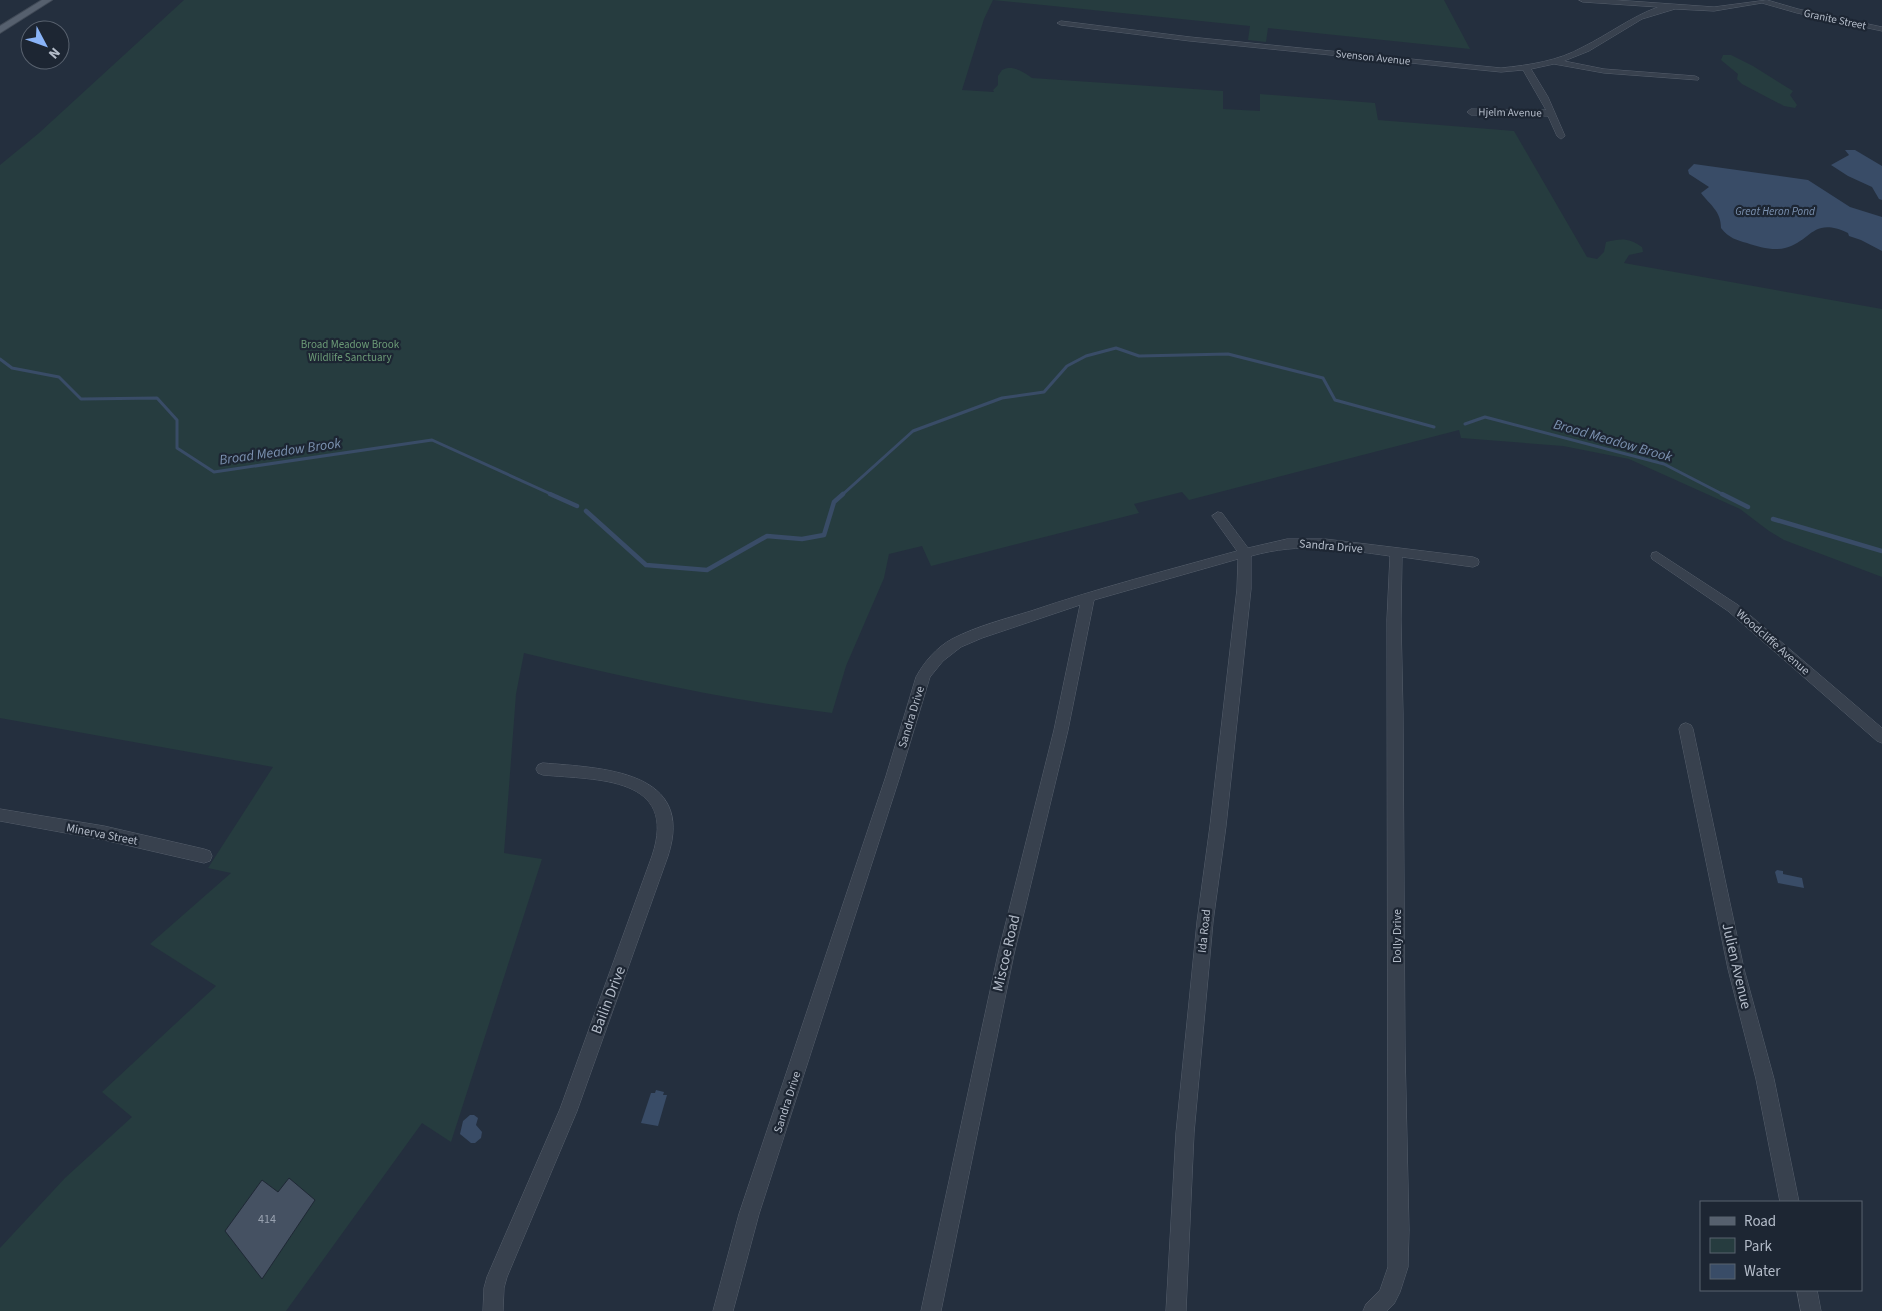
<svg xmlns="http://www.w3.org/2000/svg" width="1882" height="1311" viewBox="0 0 1882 1311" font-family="'Source Sans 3',sans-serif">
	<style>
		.green { fill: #263c3f }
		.water { fill: #394c67 }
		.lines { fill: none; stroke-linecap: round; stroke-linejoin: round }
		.stream-far1 { stroke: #394c67; stroke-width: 3 }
		.stream { stroke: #394c67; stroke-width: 4.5 }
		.building { fill: #455162; stroke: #1f2835 }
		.minor-casing { stroke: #565f6c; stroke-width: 1 }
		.major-casing { stroke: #414a57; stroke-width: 2 }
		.minor { fill: #38414e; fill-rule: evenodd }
		.major { fill: #56606e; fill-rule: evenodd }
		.labels { text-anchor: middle; stroke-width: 4.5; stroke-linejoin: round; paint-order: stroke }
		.far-street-label { font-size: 11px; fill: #b4bcc9; stroke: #1d2633 }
		.far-water-label { font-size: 11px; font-style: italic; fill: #7c92b1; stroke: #1d2633 }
		.far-park-label { font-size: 11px; fill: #6b9a76; stroke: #1d2633 }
		.street-label { font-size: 12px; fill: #b4bcc9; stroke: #1d2633 }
		.near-number-label { font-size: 12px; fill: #98a1af }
		.water-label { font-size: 14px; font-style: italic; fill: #7c92b1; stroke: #1d2633 }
		.near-street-label { font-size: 15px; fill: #b4bcc9; stroke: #1d2633 }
	</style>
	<rect width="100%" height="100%" fill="#242f3e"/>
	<path class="green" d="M 184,0 L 1444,0 L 1470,49 L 1268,28 L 1266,42 L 1248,40 L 1250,26 L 993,0 L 984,19 L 962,90 L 994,92 L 993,90 L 998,85 L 998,76 L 1002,70 C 1012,64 1024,72 1032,78 L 1223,91 L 1223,109 L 1260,111 L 1260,94 L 1375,103 L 1378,120 L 1514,131 L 1587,257 L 1597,259 L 1604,252 L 1606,242 C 1622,238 1629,238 1642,247 L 1643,252 L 1629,255 L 1624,263 L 1882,309 L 1882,577 L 1784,540 L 1769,531 L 1740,509 L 1629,459 L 1563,446 L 1461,438 L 1459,430 L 1189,500 L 1182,492 L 1134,504 L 1139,513 L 931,566 L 922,546 L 889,554 L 884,578 L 846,666 L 832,713 C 728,700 626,678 524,653 L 516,694 L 504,853 L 542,859 L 451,1142 L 422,1123 L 286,1311 L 0,1311 L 0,1248 L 65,1178 L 132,1117 L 102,1092 L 216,986 L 150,944 L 231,873 L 208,868 L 273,767 L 0,718 L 0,165 L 39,133 Z
		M 1723,55 L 1731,55 L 1753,66 L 1793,91 L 1790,95 L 1797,105 L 1795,108 L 1784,106 L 1742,84 L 1737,79 L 1738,74 L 1721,60 Z"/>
	<path class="water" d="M 1845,150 L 1855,150 L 1882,166 L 1882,200 L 1879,199 L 1872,187 L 1848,176 L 1831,165 L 1849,155 Z
		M 1694,164 L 1808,180 L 1850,207 L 1882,217 L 1882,251 L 1861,240 L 1849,236 L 1848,233 C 1812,216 1811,242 1785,248 C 1773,251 1759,247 1747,243 C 1736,240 1729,238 1721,228 C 1721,211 1710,205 1701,193 L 1709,187 L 1689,174 L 1688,170 Z
		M 1777,870 L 1783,871 L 1783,874 L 1802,878 L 1804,888 L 1778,883 L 1775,872 Z
		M 656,1090 L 664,1092 L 663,1095 L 667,1095 L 658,1126 L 641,1123 L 651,1093 L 655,1093 Z
		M 470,1115 L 474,1115 L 478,1118 L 476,1125 L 482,1132 L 481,1138 L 475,1143 L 471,1143 L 460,1134 L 463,1121 Z"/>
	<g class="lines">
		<path class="stream-far1" d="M 0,359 L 12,368 L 59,377 L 81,399 L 157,398 L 177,420 L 177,448 L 214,472 L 432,440 L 553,495
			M 1465,424 L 1485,417 L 1664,464 L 1724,495
			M 842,495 L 913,431 L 1002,398 L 1044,392 L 1067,366 L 1086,356 L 1116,348 L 1139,356 L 1228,354 L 1323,378 L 1335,400 L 1434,427"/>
		<path class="stream" d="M 550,494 L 577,506
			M 1722,494 L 1748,507
			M 586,511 L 646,565 L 707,570 L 767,536 L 802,539 L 824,535 L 834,502 L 843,494
			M 1773,519 L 1882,551"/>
	</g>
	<path class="building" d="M 289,1178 L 315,1200 L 262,1279 L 225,1231 L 262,1180 L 278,1192 Z"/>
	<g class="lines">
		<g class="minor-casing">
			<path id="minor" d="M 1579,0 L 1615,0 L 1714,7 L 1767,0 L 1798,9 L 1882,27 L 1882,31 L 1797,13 L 1762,3 L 1714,11 L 1675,9 L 1642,19 L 1589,51 L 1564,61 L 1604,69 L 1695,76 L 1699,78 L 1698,80 L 1604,73 L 1554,64 L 1531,69 L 1548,97 L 1565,136 L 1561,139 L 1557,136 L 1548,116 L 1471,115 L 1467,112 L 1471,109 L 1546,110 L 1523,70 L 1501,72 L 1190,41 L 1061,25 L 1057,23 L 1061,21 L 1190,37 L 1501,68 C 1530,65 1558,61 1583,47 C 1609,34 1631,17 1658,7 L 1583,2 Z
				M 1218,512 L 1222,513 L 1248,548 L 1287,539 L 1325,539 L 1473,557 L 1478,559 L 1479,562 L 1478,565 L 1473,567 L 1402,557 L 1401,619 L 1403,714 L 1405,1050 L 1409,1230 L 1408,1267 L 1400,1292 L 1394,1304 L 1387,1311 L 1363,1311 L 1366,1304 L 1380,1290 L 1388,1267 L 1387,619 L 1390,556 C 1339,549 1302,542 1251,556 L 1251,589 L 1226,826 L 1213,922 L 1194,1133 L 1186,1311 L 1166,1311 L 1176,1133 L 1197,922 L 1210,826 L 1237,589 L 1238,559 L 1094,600 L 1068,730 L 1014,954 L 941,1311 L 921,1311 L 998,954 L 1054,730 L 1080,605 L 982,638 L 961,647 L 943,661 L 930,677 L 900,776 L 759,1214 L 733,1311 L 713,1311 L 739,1214 L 886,776 L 916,677 C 924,662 937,647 952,639 C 977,626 1005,619 1031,611 C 1099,588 1168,570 1237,551 L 1212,516 Z
				M 1657,552 L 1738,605 L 1882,728 L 1882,743 L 1877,741 L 1728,611 L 1652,559 L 1651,556 L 1652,553 Z
				M 1686,723 L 1691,725 L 1693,729 L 1744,969 L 1774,1079 L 1799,1202 L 1780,1202 L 1756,1079 L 1728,969 L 1679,729 L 1681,725 Z
				M 543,763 C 602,768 696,770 668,856 L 577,1111 L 507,1277 L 504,1288 L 503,1311 L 483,1311 L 484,1288 L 487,1277 L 560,1109 L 652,856 C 679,776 597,780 543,775 L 538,773 L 536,769 L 538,765 Z
				M 0,809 L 104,826 L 204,849 L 210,851 L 212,856 L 210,861 L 204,863 L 104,840 L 0,821 Z
				M 1797,1290 L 1817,1290 L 1821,1311 L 1801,1311 Z"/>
		</g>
		<g class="major-casing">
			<path id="major" d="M 42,0 L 52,0 L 0,33 L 0,26 Z"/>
		</g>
		<use href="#minor" class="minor"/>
		<use href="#major" class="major"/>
	</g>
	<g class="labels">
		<g class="far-street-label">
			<text transform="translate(1835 19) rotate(12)" y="4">Granite Street</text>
			<text transform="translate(1373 57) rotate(6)" y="4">Svenson Avenue</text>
			<text transform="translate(1510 112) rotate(1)" y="4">Hjelm Avenue</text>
		</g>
		<g class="far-water-label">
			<text x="1775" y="215">Great Heron Pond</text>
		</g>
		<g class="far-park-label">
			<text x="350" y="348">Broad Meadow Brook<tspan x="350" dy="13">Wildlife Sanctuary</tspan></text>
		</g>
		<g class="street-label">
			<text transform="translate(1331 546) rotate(5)" y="4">Sandra Drive</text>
			<text transform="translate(1773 642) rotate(41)" y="4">Woodcliffe Avenue</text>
			<text transform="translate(911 717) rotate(-73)" y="4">Sandra Drive</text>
			<text transform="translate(102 834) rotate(11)" y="4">Minerva Street</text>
			<text transform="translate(1204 931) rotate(-84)" y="4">Ida Road</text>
			<text transform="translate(1397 936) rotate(-90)" y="4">Dolly Drive</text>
			<text transform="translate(787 1102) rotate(-72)" y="4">Sandra Drive</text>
		</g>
		<g class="near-number-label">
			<text x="267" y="1223">414</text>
		</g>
		<g class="water-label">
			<text transform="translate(1613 440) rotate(16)" y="5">Broad Meadow Brook</text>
			<text transform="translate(280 451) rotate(-8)" y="5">Broad Meadow Brook</text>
		</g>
		<g class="near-street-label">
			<text transform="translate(1006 953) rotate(-77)" y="5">Miscoe Road</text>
			<text transform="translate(1737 966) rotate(77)" y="5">Julien Avenue</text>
			<text transform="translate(608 1000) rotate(-69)" y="5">Bailin Drive</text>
		</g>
	</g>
	<rect x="1700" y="1201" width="162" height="90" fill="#1d2633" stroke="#59626f"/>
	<rect x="1710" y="1217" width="25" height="8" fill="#56606e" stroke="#59626f"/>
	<text x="1744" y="1226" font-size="15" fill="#b4bcc9">Road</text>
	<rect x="1710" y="1238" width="25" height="15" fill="#263c3f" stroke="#59626f"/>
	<text x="1744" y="1251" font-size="15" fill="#b4bcc9">Park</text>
	<rect x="1710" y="1264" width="25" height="15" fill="#394c67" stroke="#59626f"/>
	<text x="1744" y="1276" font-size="15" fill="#b4bcc9">Water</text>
	<g transform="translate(45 45) rotate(131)"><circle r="24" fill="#1d2633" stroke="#59626f"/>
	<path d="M0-4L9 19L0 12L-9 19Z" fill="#8ab4f8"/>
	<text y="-8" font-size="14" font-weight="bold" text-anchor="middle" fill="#b4bcc9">N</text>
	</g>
</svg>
